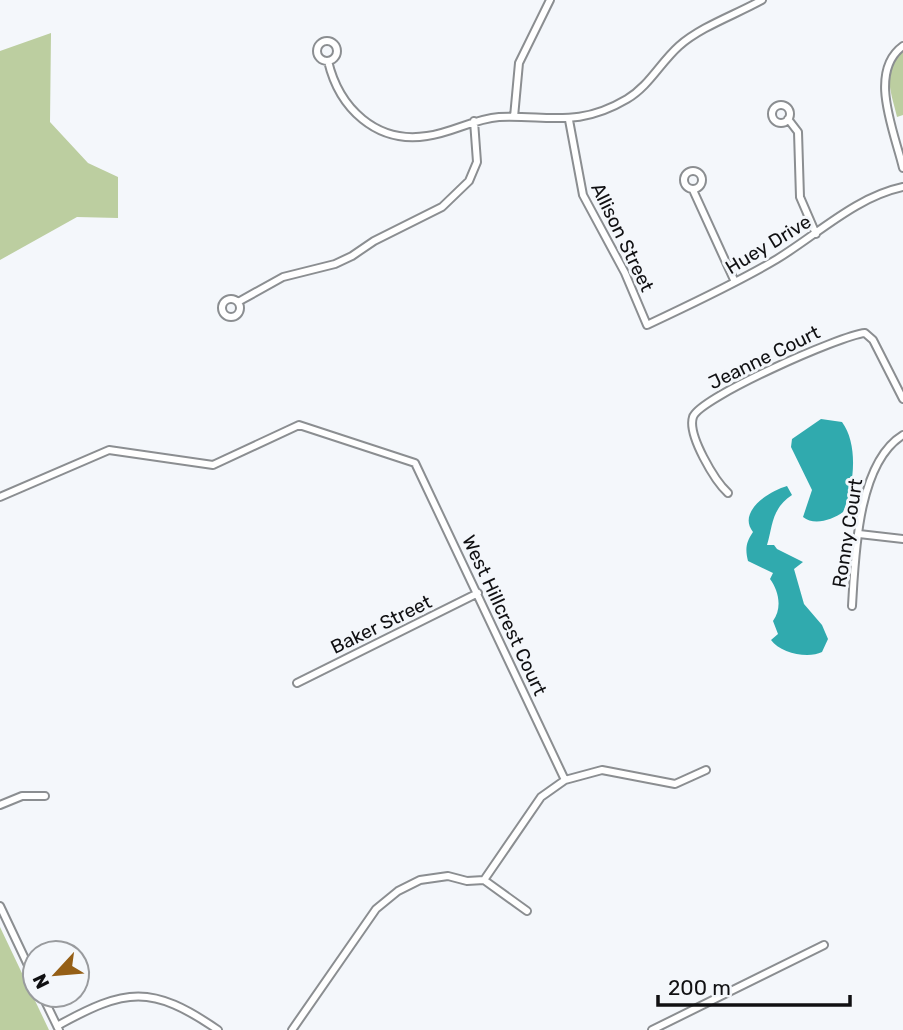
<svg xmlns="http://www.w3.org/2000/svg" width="903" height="1030" viewBox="0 0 903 1030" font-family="Rubik,sans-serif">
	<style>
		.green { fill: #bccea0 }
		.water { fill: #30aaae }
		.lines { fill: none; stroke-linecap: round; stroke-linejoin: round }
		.minor-casing { stroke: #8b8e91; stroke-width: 10 }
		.minor { stroke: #fff; stroke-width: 6 }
		.labels { text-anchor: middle; stroke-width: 6; stroke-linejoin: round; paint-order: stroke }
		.street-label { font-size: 19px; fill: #101012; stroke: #f4f7fb }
	</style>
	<rect width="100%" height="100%" fill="#f4f7fb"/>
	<path class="green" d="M 51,33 L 50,122 L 88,163 L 118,177 L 118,218 L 77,217 L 0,260 L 0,51 Z
		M 903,52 L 903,115 L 897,117 C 892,95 880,68 903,52 Z
		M 0,927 L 49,1030 L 0,1030 Z"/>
	<path class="water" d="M 821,419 L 842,422 C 859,445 854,487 843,512 C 832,520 814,526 803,517 L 812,490 L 791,447 L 792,439 Z
		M 787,486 L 792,495 C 771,509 773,526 767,545 L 774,545 L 777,549 L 803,562 L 794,569 L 804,604 L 822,625 L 828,639 L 822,652 C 808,659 780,653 771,640 L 778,634 L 773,621 C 783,607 778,590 770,579 L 773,573 L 748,561 C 745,549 746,542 753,532 C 737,512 769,491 787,486 Z"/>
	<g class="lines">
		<g class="minor-casing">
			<path id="minor" d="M317 51a10 10 0 1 1 20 0a10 10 0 1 1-20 0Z
				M 903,46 C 867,72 895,133 903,168
				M 328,61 C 339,108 376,144 427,136 C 452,133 473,119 499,117 C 549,115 578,128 627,99 C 649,86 660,63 679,46 C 702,26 735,15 762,0
				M772 114a9 9 0 1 1 18 0a9 9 0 1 1-18 0Z
				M 514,117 L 519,63 L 550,0
				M 788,119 L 798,132 L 800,197 L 816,234
				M 569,120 L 583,195 L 625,273 L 647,325 C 691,304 735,284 777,259 C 818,234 856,197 903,187
				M684 180a9 9 0 1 1 18 0a9 9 0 1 1-18 0Z
				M 693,190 L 735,282
				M222 308a9 9 0 1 1 18 0a9 9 0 1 1-18 0Z
				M 238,302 L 283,277 L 335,264 L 352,256 L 374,241 L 442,207 L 469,181 L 477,162 L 474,121
				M 728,493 C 715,481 687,435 693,417 C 699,398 841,335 865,333 L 873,340 L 903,399
				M 0,497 L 109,450 L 213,465 L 299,425 L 415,463 L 565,780
				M 859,534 L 903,539
				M 852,606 C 855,557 857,463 903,435
				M 297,683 L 478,593
				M 0,805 L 22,796 L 45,796
				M 484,880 L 541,797 L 565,780 L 602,770 L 675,784 L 706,770
				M 0,906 L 35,980
				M 42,995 L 59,1030
				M 57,1026 C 126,988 151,984 218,1030
				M 292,1030 L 376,909 L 398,891 L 420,880 L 448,876 L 467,881 L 484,880 L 527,911
				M 652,1030 L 824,945"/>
		</g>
		<use href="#minor" class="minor"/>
	</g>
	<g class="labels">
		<g class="street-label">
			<text transform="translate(623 237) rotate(64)" y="7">Allison Street</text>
			<text transform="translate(768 244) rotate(-31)" y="7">Huey Drive</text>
			<text transform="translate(764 357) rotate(-26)" y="7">Jeanne Court</text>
			<text transform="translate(847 533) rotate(-81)" y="7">Ronny Court</text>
			<text transform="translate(505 615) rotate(65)" y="7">West Hillcrest Court</text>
			<text transform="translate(381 624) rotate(-26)" y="7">Baker Street</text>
		</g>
	</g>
	<g transform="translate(56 974) rotate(244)"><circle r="33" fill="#f4f7fb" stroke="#999b9e" stroke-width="2"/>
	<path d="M0-5L12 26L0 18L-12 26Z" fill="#955f16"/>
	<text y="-10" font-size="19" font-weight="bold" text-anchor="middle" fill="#101012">N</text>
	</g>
	<path d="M658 995v10h192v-10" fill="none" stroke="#101012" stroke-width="3.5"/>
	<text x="668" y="995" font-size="21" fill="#101012" stroke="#f4f7fb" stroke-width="5" paint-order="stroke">200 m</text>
</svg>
